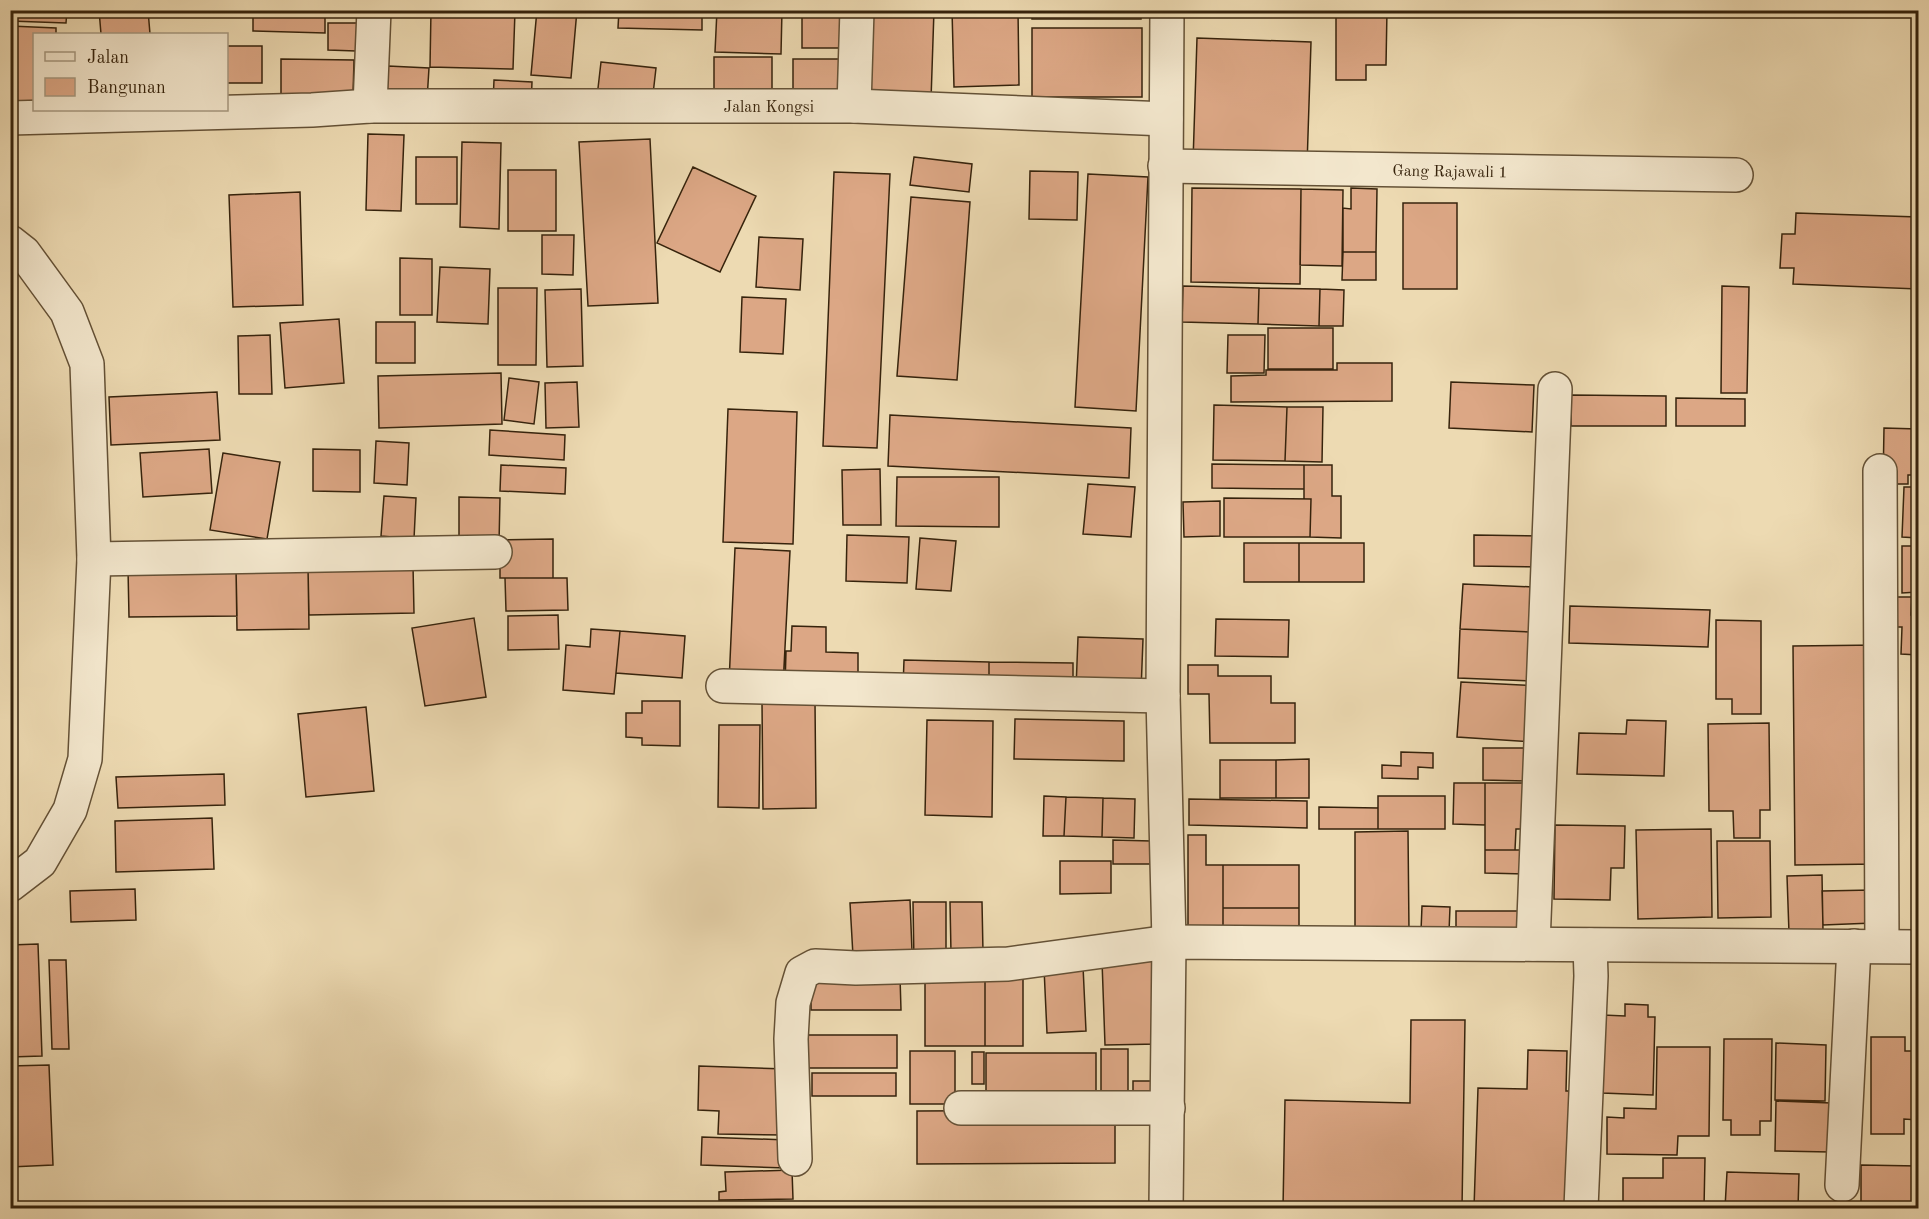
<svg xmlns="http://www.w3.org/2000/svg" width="1929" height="1219" viewBox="0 0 1929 1219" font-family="'Old Standard TT',serif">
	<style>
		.building { fill: #dca785; stroke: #36230c; stroke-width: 1.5 }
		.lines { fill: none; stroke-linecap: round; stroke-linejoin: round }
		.minor-casing { stroke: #645136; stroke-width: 36 }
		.minor { stroke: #f3e7cd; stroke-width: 33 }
		.labels { text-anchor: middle; stroke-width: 4.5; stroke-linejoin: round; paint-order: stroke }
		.street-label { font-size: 16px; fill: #36230c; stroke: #f3e7cd }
	</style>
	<rect width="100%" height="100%" fill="#eddab2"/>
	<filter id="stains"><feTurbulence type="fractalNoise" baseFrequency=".00333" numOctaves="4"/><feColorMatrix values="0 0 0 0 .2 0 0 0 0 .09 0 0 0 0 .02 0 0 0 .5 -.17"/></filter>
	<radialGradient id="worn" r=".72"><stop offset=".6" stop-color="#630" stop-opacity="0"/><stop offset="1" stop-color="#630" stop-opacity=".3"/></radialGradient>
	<path class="building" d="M 10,10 L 67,10 L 66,23 L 10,21 Z
		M 99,10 L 148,10 L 150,34 L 101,34 Z
		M 253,10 L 325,10 L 325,33 L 253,31 Z
		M 431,10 L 515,11 L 513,69 L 430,67 Z
		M 537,10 L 577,10 L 571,78 L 531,75 Z
		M 619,10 L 702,10 L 702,30 L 618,28 Z
		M 717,10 L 782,10 L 781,54 L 715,52 Z
		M 802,10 L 852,10 L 852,48 L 802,48 Z
		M 864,10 L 934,10 L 931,100 L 861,98 Z
		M 952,10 L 1018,10 L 1019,85 L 954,87 Z
		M 1032,10 L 1141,10 L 1141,19 L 1032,19 Z
		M 1201,10 L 1314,10 L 1314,15 Z
		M 1336,10 L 1387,10 L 1386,65 L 1366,65 L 1366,80 L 1336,80 Z
		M 328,23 L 357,23 L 356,51 L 328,50 Z
		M 10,26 L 56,28 L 56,34 L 34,34 L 34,103 L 10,103 Z
		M 1032,28 L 1142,28 L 1142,97 L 1032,97 Z
		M 1197,38 L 1311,42 L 1307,166 L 1193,162 Z
		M 226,46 L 262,46 L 262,83 L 226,83 Z
		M 714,57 L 772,57 L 772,100 L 714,100 Z
		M 281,59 L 354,60 L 353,96 L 281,95 Z
		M 793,59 L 846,59 L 847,100 L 793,100 Z
		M 601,62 L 656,68 L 652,103 L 597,97 Z
		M 388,66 L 429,68 L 427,100 L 386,99 Z
		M 494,80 L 532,82 L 531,106 L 493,103 Z
		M 368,134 L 404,135 L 401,211 L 366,210 Z
		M 650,139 L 658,303 L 588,306 L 579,142 Z
		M 462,142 L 501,143 L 499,229 L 460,227 Z
		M 416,157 L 457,157 L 457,204 L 416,204 Z
		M 914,157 L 972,164 L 969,192 L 910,185 Z
		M 693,167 L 756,196 L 720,272 L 657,243 Z
		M 508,170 L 556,170 L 556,231 L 508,231 Z
		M 1030,171 L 1078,172 L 1077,220 L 1029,219 Z
		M 834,172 L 890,174 L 877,448 L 823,446 Z
		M 1088,174 L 1148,177 L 1136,411 L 1075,407 Z
		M 1192,188 L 1301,189 L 1300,284 L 1191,282 Z
		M 1351,188 L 1377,189 L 1376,252 L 1343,252 L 1343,208 L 1351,209 Z
		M 1301,189 L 1343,190 L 1342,266 L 1300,265 Z
		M 300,192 L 303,305 L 233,307 L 229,195 Z
		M 911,197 L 970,202 L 957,380 L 897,376 Z
		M 1403,203 L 1457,203 L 1457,289 L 1403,289 Z
		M 1796,213 L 1918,217 L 1918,289 L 1793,284 L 1794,268 L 1780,268 L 1782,234 L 1795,234 Z
		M 542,235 L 574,235 L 573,275 L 542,274 Z
		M 759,237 L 803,239 L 800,290 L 756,287 Z
		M 1343,252 L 1376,252 L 1376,280 L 1342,280 Z
		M 400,258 L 432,259 L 432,315 L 400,315 Z
		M 440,267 L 490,269 L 488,324 L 437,322 Z
		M 1183,286 L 1259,288 L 1258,324 L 1182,322 Z
		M 1722,286 L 1749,287 L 1747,393 L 1721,393 Z
		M 498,288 L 537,288 L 536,365 L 498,365 Z
		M 1259,288 L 1320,289 L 1319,326 L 1258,324 Z
		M 581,289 L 583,366 L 547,367 L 545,290 Z
		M 1320,289 L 1344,290 L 1343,326 L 1319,326 Z
		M 742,297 L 786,299 L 783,354 L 740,352 Z
		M 339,319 L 344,383 L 285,388 L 280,323 Z
		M 376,322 L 415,322 L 415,363 L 376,363 Z
		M 1268,328 L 1333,328 L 1333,369 L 1268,369 Z
		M 270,335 L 272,394 L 239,394 L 238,336 Z
		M 1228,335 L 1265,335 L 1264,373 L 1227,373 Z
		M 1337,363 L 1392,363 L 1392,401 L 1231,402 L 1231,376 L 1266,375 L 1266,370 L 1337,370 Z
		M 501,373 L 502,424 L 379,428 L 378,376 Z
		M 509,378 L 539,382 L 534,424 L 504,420 Z
		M 577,382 L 579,427 L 546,428 L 545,383 Z
		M 1451,382 L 1534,385 L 1532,432 L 1449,428 Z
		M 217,392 L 220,440 L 111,445 L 109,397 Z
		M 1571,395 L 1666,396 L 1666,426 L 1571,426 Z
		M 1676,398 L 1745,399 L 1745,426 L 1676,426 Z
		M 1214,405 L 1287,407 L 1285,461 L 1213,460 Z
		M 1287,407 L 1323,407 L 1322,462 L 1285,461 Z
		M 728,409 L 797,412 L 793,544 L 723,542 Z
		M 890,415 L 1131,428 L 1129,478 L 888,466 Z
		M 1884,428 L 1918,429 L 1918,475 L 1908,475 L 1908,484 L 1883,484 Z
		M 490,430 L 565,435 L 564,460 L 489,455 Z
		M 376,441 L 409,443 L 407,485 L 374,483 Z
		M 209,449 L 212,493 L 143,497 L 140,453 Z
		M 313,449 L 360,450 L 360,492 L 313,491 Z
		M 223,453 L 280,462 L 267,539 L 210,530 Z
		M 1212,464 L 1304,465 L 1304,489 L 1212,488 Z
		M 501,465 L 566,468 L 565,494 L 500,491 Z
		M 1304,465 L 1332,465 L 1332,496 L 1341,496 L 1341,538 L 1310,537 L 1311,499 L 1304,499 Z
		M 880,469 L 881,525 L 843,525 L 842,470 Z
		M 897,477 L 999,477 L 999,527 L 896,526 Z
		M 1088,484 L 1135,487 L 1131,537 L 1083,534 Z
		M 1904,487 L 1918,487 L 1918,538 L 1902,537 Z
		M 384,496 L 416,498 L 414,539 L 381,536 Z
		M 459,497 L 500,498 L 499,543 L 459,542 Z
		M 1224,498 L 1311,499 L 1310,537 L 1224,537 Z
		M 1220,501 L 1220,536 L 1184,537 L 1183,502 Z
		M 847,535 L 909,537 L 907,583 L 846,581 Z
		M 1474,535 L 1546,536 L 1546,567 L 1474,566 Z
		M 920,538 L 956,541 L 951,591 L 916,589 Z
		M 553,539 L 553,578 L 500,578 L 500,540 Z
		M 1244,543 L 1299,543 L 1299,582 L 1244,582 Z
		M 1299,543 L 1364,543 L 1364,582 L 1299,582 Z
		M 1902,546 L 1918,546 L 1918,592 L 1902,593 Z
		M 735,548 L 790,551 L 783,686 L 729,683 Z
		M 413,565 L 414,613 L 309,615 L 308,567 Z
		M 308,567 L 309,629 L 237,630 L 236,568 Z
		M 236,568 L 237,616 L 129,617 L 128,569 Z
		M 505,578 L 567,578 L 568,610 L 506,611 Z
		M 1463,584 L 1533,587 L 1531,632 L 1460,629 Z
		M 1892,597 L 1912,597 L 1911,615 L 1918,615 L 1918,655 L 1901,654 L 1902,627 L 1891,627 Z
		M 1570,606 L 1710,610 L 1708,647 L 1569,643 Z
		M 558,615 L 559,649 L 508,650 L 508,616 Z
		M 474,618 L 486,697 L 425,706 L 412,628 Z
		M 1216,619 L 1289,620 L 1288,657 L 1215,656 Z
		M 1716,620 L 1761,621 L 1761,714 L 1732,714 L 1732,699 L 1716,699 Z
		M 792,626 L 826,627 L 826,652 L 858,653 L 858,687 L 785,686 L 786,651 L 791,651 Z
		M 591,629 L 620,631 L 614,694 L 563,690 L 566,645 L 590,647 Z
		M 1460,629 L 1531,632 L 1529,681 L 1458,678 Z
		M 620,631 L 685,636 L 682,678 L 616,673 Z
		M 1078,637 L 1143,639 L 1141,691 L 1076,689 Z
		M 1879,645 L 1880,864 L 1795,865 L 1793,646 Z
		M 904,660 L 989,662 L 989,689 L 903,688 Z
		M 989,662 L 1073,663 L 1073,690 L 989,689 Z
		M 1188,665 L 1218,665 L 1218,676 L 1271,676 L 1271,703 L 1295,703 L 1295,743 L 1210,743 L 1209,694 L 1188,694 Z
		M 1461,682 L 1539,686 L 1535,742 L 1457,737 Z
		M 642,701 L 680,701 L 680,746 L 642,745 L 642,738 L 626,737 L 626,713 L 642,713 Z
		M 815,702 L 816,808 L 763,809 L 762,703 Z
		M 366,707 L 374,791 L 306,797 L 298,714 Z
		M 1015,719 L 1124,721 L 1124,761 L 1014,759 Z
		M 927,720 L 993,721 L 992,817 L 925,815 Z
		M 1627,720 L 1666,721 L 1664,776 L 1577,774 L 1579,733 L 1626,734 Z
		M 1769,723 L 1770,810 L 1760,810 L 1760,838 L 1734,838 L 1733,811 L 1709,811 L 1708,724 Z
		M 719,725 L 760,725 L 759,808 L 718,807 Z
		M 1483,748 L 1531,748 L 1530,781 L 1483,780 Z
		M 1401,752 L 1433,753 L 1433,768 L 1418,767 L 1418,779 L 1382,778 L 1382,765 L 1401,766 Z
		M 1309,759 L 1309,798 L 1276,798 L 1276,760 Z
		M 1220,760 L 1276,760 L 1276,798 L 1220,798 Z
		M 224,774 L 225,805 L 118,808 L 116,777 Z
		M 1454,783 L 1485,783 L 1485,825 L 1453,824 Z
		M 1485,783 L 1531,783 L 1530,829 L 1516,829 L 1515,850 L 1485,850 Z
		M 1044,796 L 1066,797 L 1064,836 L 1043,836 Z
		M 1378,796 L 1445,796 L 1445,829 L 1378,829 Z
		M 1066,797 L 1103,798 L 1102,837 L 1064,836 Z
		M 1103,798 L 1135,799 L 1134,838 L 1102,837 Z
		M 1189,799 L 1307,801 L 1307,828 L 1189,825 Z
		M 1319,807 L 1378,808 L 1378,829 L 1319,829 Z
		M 212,818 L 214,869 L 116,872 L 115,821 Z
		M 1917,819 L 1918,819 L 1918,869 L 1916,869 Z
		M 1555,825 L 1625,826 L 1624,868 L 1611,868 L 1610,900 L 1554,899 Z
		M 1711,829 L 1712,917 L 1638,919 L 1636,830 Z
		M 1408,831 L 1409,931 L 1355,931 L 1355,832 Z
		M 1188,835 L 1206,835 L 1206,865 L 1223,865 L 1223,937 L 1188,937 Z
		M 1113,840 L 1151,841 L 1151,864 L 1113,864 Z
		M 1717,841 L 1770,841 L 1771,917 L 1718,918 Z
		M 1485,850 L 1525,850 L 1525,874 L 1485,873 Z
		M 1060,861 L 1111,861 L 1111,893 L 1060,894 Z
		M 1223,865 L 1299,865 L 1299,908 L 1223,908 Z
		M 1822,875 L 1823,932 L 1789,933 L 1787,876 Z
		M 135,889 L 136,920 L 71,922 L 70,891 Z
		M 1872,890 L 1873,923 L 1823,925 L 1822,891 Z
		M 910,900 L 912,952 L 853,956 L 850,903 Z
		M 913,902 L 946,902 L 946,963 L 914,963 Z
		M 950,902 L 982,902 L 983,952 L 951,953 Z
		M 1422,906 L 1450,907 L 1449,932 L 1421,931 Z
		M 1223,908 L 1299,908 L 1299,937 L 1223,937 Z
		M 1456,911 L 1528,911 L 1528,930 L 1456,930 Z
		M 38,944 L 42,1056 L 10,1057 L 10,945 Z
		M 1156,959 L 1158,1044 L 1105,1045 L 1102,961 Z
		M 49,960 L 66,960 L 69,1049 L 52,1049 Z
		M 1083,966 L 1086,1031 L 1047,1033 L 1044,968 Z
		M 985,972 L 1023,972 L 1023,1046 L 985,1046 Z
		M 985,972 L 985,1046 L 925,1046 L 925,973 Z
		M 811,977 L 900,977 L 901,1010 L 811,1010 Z
		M 1625,1004 L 1648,1005 L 1648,1017 L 1655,1017 L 1653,1095 L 1602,1093 L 1603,1015 L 1625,1016 Z
		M 1411,1020 L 1465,1020 L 1462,1208 L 1283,1208 L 1285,1100 L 1410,1103 Z
		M 806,1035 L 897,1035 L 897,1068 L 806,1068 Z
		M 1871,1037 L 1905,1037 L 1905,1051 L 1918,1051 L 1918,1120 L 1904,1119 L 1904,1134 L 1871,1134 Z
		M 1724,1039 L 1772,1039 L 1771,1121 L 1760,1121 L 1760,1135 L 1731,1135 L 1731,1120 L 1723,1120 Z
		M 1776,1043 L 1826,1045 L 1825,1101 L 1775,1100 Z
		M 1657,1047 L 1710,1047 L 1709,1136 L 1678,1136 L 1677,1155 L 1607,1154 L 1607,1117 L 1624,1118 L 1624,1108 L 1656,1109 Z
		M 1101,1049 L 1128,1049 L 1128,1101 L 1101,1101 Z
		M 1528,1050 L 1567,1051 L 1566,1091 L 1574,1091 L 1571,1208 L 1474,1208 L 1478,1088 L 1527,1089 Z
		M 910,1051 L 955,1051 L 955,1104 L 910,1104 Z
		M 972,1052 L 984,1052 L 984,1084 L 972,1084 Z
		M 986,1053 L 1096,1053 L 1096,1102 L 986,1102 Z
		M 49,1065 L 53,1165 L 10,1167 L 10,1066 Z
		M 699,1066 L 786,1069 L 784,1135 L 718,1134 L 719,1111 L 698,1110 Z
		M 812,1073 L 896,1073 L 896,1096 L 812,1096 Z
		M 1133,1081 L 1165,1081 L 1133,1106 Z
		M 1776,1101 L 1831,1103 L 1830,1152 L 1775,1151 Z
		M 1115,1110 L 1115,1163 L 917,1164 L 917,1111 Z
		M 702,1137 L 787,1140 L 786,1168 L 701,1165 Z
		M 1663,1158 L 1705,1158 L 1704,1208 L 1623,1208 L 1623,1178 L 1663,1178 Z
		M 1861,1165 L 1918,1166 L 1918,1208 L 1861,1208 Z
		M 792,1170 L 793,1199 L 719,1200 L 719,1192 L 726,1191 L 725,1172 Z
		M 1727,1172 L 1799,1174 L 1798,1208 L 1725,1208 Z"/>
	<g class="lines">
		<g class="minor-casing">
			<g id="minor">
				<path d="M 370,106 L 374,10"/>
				<path d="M 854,106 L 857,10"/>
				<path id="s1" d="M 10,118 L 312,110 L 370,106 L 854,106 L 1166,119"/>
				<path id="s2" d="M 1165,166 L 1736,175"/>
				<path d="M 10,242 L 24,253 L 67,312 L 87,364 L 94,559 L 85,759 L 70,810 L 40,862 L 10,885"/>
				<path d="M 1880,471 L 1882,946"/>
				<path d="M 94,559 L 495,552"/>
				<path d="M 723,686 L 1163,696"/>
				<path d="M 1533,944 L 1555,389"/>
				<path d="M 961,1108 L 1168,1108"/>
				<path d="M 795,1159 L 791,1039 L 793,1003 L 802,973 L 815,966 L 856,968 L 1008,964 L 1169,942 L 1918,947"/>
				<path d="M 1842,1185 L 1854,946"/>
				<path d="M 1166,1208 L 1169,942 L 1163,696 L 1167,10"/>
				<path d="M 1581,1208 L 1591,976 L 1590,945"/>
			</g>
		</g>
		<use href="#minor" class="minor"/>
	</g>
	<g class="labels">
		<g class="street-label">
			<text dy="6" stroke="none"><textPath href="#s1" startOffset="759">Jalan Kongsi</textPath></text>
			<text dy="6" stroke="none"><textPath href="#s2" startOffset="285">Gang Rajawali 1</textPath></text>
		</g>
	</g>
	<rect width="1929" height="1219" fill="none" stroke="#eddab2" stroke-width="36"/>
	<rect x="12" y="12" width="1905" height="1195" fill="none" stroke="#36230c" stroke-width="3"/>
	<rect x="18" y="18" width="1893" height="1183" fill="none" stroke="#36230c" stroke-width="1.5"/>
	<rect x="33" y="33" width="195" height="78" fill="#f3e7cd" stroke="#a79980" stroke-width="1.5"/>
	<rect x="45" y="52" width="30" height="9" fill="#f3e7cd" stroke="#a79980" stroke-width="1.5"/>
	<text x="87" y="63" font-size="18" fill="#36230c">Jalan</text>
	<rect x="45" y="78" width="30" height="18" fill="#dca785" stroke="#a79980" stroke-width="1.5"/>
	<text x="87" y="93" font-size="18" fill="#36230c">Bangunan</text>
	<rect width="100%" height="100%" filter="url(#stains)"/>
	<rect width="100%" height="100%" fill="url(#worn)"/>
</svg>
